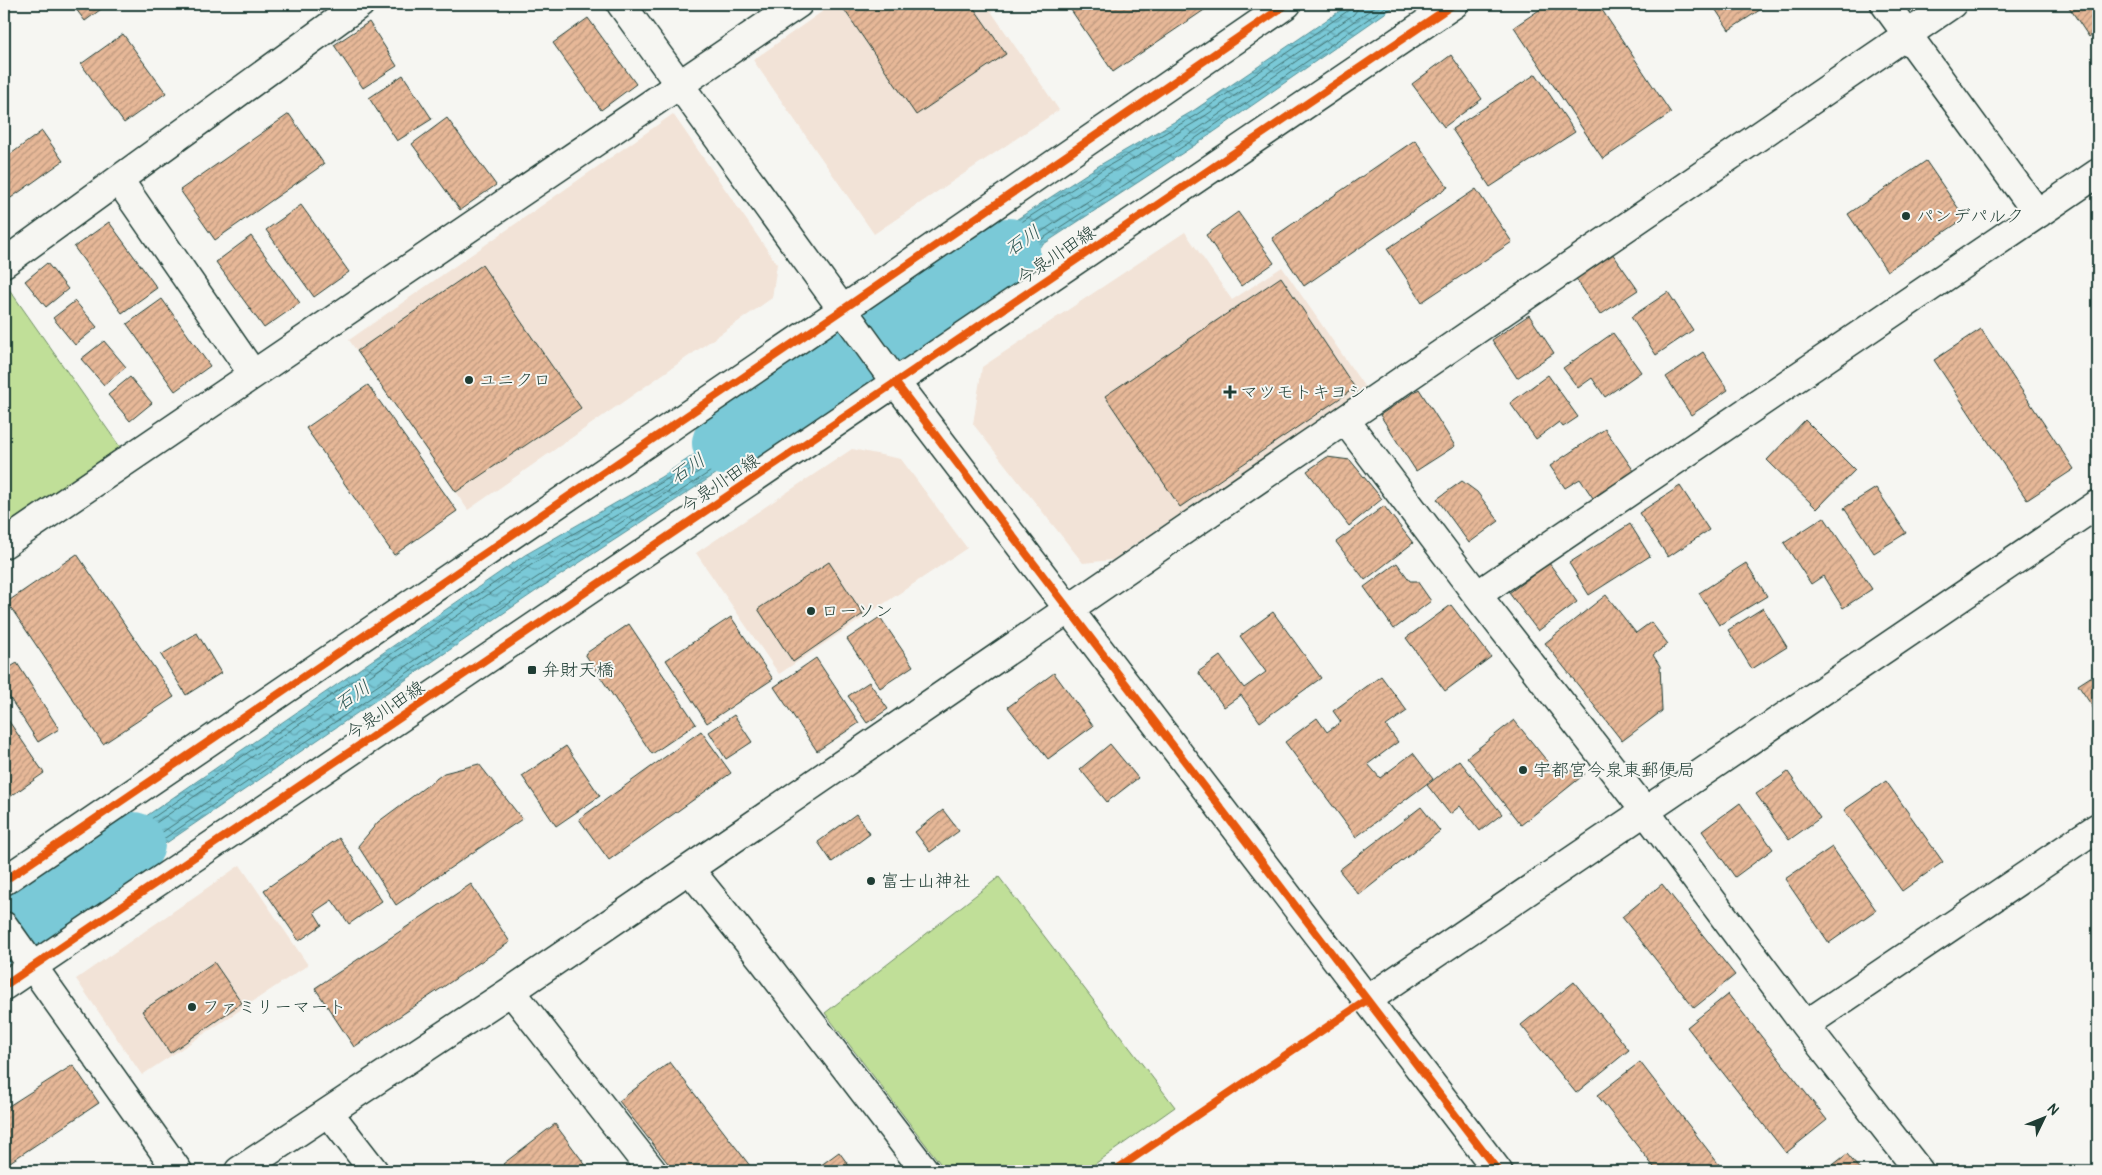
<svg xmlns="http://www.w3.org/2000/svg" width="2102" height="1175" viewBox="0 0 2102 1175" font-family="Pangolin,'Klee One',sans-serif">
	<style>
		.built { fill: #f2e3d7 }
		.green { fill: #c0df98; stroke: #708e66 }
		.water { fill: url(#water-waves); stroke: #569196 }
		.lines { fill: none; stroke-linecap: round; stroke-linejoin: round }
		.shore { stroke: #437575; stroke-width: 1 }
		.river { stroke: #7ac9d7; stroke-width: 64 }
		.building { fill: url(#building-hatch); stroke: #1f3d34 }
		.minor-casing { stroke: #1f3d34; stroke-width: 31 }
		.minor { stroke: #f6f6f2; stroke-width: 28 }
		.cycleway-casing { stroke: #f6f6f2; stroke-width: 11 }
		.cycleway { stroke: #e8590c; stroke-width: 8 }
		.poi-dot { fill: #1f3d34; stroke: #f6f6f2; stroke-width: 2 }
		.labels { text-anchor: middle; stroke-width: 4; stroke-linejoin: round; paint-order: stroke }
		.poi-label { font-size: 18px; fill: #1f3d34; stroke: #f6f6f2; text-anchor: start }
		.street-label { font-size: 18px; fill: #1f3d34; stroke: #f6f6f2 }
		.water-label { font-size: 19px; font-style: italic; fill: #315955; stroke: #f6f6f2 }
	</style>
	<defs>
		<pattern id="water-waves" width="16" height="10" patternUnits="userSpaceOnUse" patternTransform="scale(1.25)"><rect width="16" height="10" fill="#7ac9d7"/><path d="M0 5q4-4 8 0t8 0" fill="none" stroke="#63a4af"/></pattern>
		<pattern id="building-hatch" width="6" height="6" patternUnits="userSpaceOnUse" patternTransform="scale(1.25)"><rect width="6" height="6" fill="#e7b898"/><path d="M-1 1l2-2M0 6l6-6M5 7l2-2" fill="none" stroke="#bb977d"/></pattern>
	</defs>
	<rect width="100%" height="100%" fill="#f6f6f2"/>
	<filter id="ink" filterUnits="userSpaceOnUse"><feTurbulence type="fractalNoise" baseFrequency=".02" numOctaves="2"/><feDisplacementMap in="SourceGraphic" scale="10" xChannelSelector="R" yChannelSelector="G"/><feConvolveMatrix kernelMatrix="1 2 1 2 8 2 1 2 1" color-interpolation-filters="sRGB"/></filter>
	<g filter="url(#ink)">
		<path class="built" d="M 833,4 L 986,4 L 1059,110 L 874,234 L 753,60 Z
			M 673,114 L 777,264 L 772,298 L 468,510 L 349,340 Z
			M 1185,232 L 1232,300 L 1282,267 L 1366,389 L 1112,560 L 1083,563 L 973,424 L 982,367 Z
			M 852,449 L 901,459 L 967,548 L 779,674 L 696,553 Z
			M 240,865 L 308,965 L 142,1075 L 76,979 Z"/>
		<path class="green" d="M 4,282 L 120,447 L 4,526 L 4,281 Z
			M 999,877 L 1175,1107 L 1085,1171 L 946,1171 L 825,1013 Z"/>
		<path class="water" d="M 1350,4 L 1398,4 L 1198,143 L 943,310 L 921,282 L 1100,165 L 1193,111 Z
			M 792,389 L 808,414 L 539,589 L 71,908 L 52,881 L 525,555 L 661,477 Z"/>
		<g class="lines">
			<path class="shore" d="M 1352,4 L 1349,10 L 1196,115 L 1103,169 L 931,281 L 930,285 L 943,301 L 946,302 L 1196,138 L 1390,4
				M 1358,4 L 1357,10 L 1353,15 L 1199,120 L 1106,175 L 940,283 L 939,286 L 945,293 L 948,293 L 1192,133 L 1379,4
				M 791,397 L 800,410 L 799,414 L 536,585 L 74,900 L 71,899 L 60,884 L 61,881 L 528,560 L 664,481 Z
				M 787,406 L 791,408 L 790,412 L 533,580 L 76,891 L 73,891 L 69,886 L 70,882 L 531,565 L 667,486 Z"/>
			<path class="river" d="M 724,443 L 1008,250
				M 4,932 L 133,844"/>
		</g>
		<path class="building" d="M 72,4 L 108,4 L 85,21 Z
			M 842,4 L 971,4 L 1006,54 L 916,115 L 841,5 Z
			M 1067,4 L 1213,4 L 1113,72 Z
			M 1548,4 L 1598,4 L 1671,113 L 1603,159 L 1514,27 Z
			M 1712,4 L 1769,4 L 1729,30 Z
			M 2067,4 L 2098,4 L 2098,30 L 2089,37 Z
			M 588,18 L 636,84 L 601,110 L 553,43 Z
			M 369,22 L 397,66 L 363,88 L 334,45 Z
			M 123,34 L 166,93 L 124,123 L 81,64 Z
			M 1451,55 L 1482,99 L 1444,127 L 1412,84 Z
			M 1536,74 L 1575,132 L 1490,187 L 1452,129 Z
			M 403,75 L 432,119 L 397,141 L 369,98 Z
			M 289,114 L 324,164 L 215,240 L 180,190 Z
			M 447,118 L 496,185 L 460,210 L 412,144 Z
			M 42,131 L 63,161 L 8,200 L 4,195 L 4,159 Z
			M 1415,140 L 1448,187 L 1304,286 L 1272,238 Z
			M 1926,161 L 1965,218 L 1887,271 L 1848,214 Z
			M 1476,189 L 1512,242 L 1422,302 L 1387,249 Z
			M 301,205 L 349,272 L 314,297 L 266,230 Z
			M 1238,212 L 1274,263 L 1241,286 L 1206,235 Z
			M 109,222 L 157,288 L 122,313 L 74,247 Z
			M 251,236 L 300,303 L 264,328 L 216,262 Z
			M 1612,253 L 1638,290 L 1600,315 L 1575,277 Z
			M 47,263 L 68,289 L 46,307 L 25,281 Z
			M 482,265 L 581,408 L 456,492 L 357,351 Z
			M 1281,277 L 1355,388 L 1180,507 L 1105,396 Z
			M 1668,292 L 1693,330 L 1656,355 L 1631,317 Z
			M 162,299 L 210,366 L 175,391 L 127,324 Z
			M 75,301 L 97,327 L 75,345 L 53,318 Z
			M 1529,315 L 1554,353 L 1517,378 L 1492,340 Z
			M 1981,329 L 2074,469 L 2027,500 L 1934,360 Z
			M 1613,333 L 1641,372 L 1605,397 L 1592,378 L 1578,388 L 1563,368 Z
			M 104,341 L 126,367 L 104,385 L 81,359 Z
			M 1703,352 L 1728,390 L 1691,415 L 1666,377 Z
			M 1548,375 L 1578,417 L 1563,427 L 1559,422 L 1536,439 L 1510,403 Z
			M 130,377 L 152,403 L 130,421 L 108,395 Z
			M 368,385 L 457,511 L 394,555 L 306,428 Z
			M 1419,389 L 1455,446 L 1416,471 L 1380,415 Z
			M 1805,420 L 1855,470 L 1817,509 L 1767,460 Z
			M 1605,429 L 1634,471 L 1593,498 L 1580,479 L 1565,488 L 1550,466 Z
			M 1327,457 L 1350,460 L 1382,499 L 1349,526 L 1307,471 Z
			M 1462,481 L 1477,492 L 1499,521 L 1469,543 L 1437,499 Z
			M 1680,486 L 1709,530 L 1668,557 L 1639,513 Z
			M 1876,488 L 1906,533 L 1874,553 L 1844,508 Z
			M 1384,506 L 1413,543 L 1365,580 L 1336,542 Z
			M 1824,517 L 1872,589 L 1843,608 L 1823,576 L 1811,584 L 1784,543 Z
			M 1630,524 L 1650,556 L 1589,595 L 1569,563 Z
			M 77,554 L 174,697 L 103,744 L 7,602 Z
			M 829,562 L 863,614 L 793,662 L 758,609 Z
			M 1397,563 L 1410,581 L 1417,581 L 1431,601 L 1394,629 L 1364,587 Z
			M 1549,563 L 1577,602 L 1538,631 L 1509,593 Z
			M 1746,563 L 1767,596 L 1719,625 L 1699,593 Z
			M 1606,595 L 1636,633 L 1651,622 L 1668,644 L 1653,655 L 1660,666 L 1662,711 L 1622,741 L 1545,643 Z
			M 1451,605 L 1491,657 L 1445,691 L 1406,638 Z
			M 1763,608 L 1787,647 L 1752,669 L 1728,630 Z
			M 1273,612 L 1321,678 L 1260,722 L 1241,695 L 1224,707 L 1198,672 L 1220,656 L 1244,688 L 1266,672 L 1240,636 Z
			M 731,617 L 773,679 L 707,723 L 666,660 Z
			M 880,617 L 913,666 L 880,688 L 847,639 Z
			M 629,624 L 696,724 L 652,754 L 585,654 Z
			M 197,633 L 221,673 L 186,695 L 161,655 Z
			M 816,658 L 859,723 L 817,751 L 774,687 Z
			M 17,663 L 59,729 L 38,742 L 4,689 L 4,671 Z
			M 1054,673 L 1093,726 L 1048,759 L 1008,707 Z
			M 2095,674 L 2098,678 L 2098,715 L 2078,685 Z
			M 1381,676 L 1407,711 L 1386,726 L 1398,742 L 1368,764 L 1380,778 L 1413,753 L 1433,779 L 1356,837 L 1285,742 L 1317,718 L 1327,732 L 1341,722 L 1333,711 Z
			M 869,682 L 888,709 L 867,723 L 848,696 Z
			M 4,714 L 44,773 L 4,801 Z
			M 734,715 L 752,742 L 726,759 L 709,732 Z
			M 1514,720 L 1551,766 L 1585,774 L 1521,825 L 1467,757 Z
			M 701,731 L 731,773 L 609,860 L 579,819 Z
			M 1110,744 L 1138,778 L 1107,802 L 1080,769 Z
			M 566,746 L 600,796 L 556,826 L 522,776 Z
			M 1459,760 L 1502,814 L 1480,831 L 1460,806 L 1450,814 L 1427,785 Z
			M 479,764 L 522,819 L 396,905 L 358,846 L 378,822 L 444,773 Z
			M 1788,772 L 1820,818 L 1789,840 L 1756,794 Z
			M 1886,781 L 1943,862 L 1902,891 L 1844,810 Z
			M 1740,803 L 1773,849 L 1735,877 L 1702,831 Z
			M 1421,807 L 1440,831 L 1359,895 L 1339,870 Z
			M 943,810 L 959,831 L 930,852 L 915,832 Z
			M 856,814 L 870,834 L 832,862 L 818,842 Z
			M 339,838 L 382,901 L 349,924 L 332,900 L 314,912 L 322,925 L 299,941 L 264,890 Z
			M 1832,847 L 1876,910 L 1829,943 L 1785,879 Z
			M 471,884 L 510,942 L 354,1047 L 315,988 Z
			M 1662,884 L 1735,975 L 1694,1008 L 1622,917 Z
			M 214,962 L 242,1003 L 170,1053 L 142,1011 Z
			M 1574,982 L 1629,1050 L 1576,1093 L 1521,1025 Z
			M 1728,994 L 1827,1120 L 1786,1153 L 1687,1027 Z
			M 670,1062 L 754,1171 L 674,1171 L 619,1101 Z
			M 1640,1062 L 1724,1171 L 1657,1171 L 1597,1095 Z
			M 73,1065 L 99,1103 L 4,1166 L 4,1109 Z
			M 555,1124 L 590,1171 L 508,1171 L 503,1164 Z
			M 839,1152 L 853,1171 L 813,1171 Z
			M 1847,1154 L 1861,1171 L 1825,1171 Z"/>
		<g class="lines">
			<g class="minor-casing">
				<path id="minor" d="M 621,4 L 895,382 L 1498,1171
					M 1885,4 L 2038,214
					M 119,180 L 253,374
					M 4,263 L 360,4
					M 1345,420 L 1477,595 L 1645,811 L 1805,1025 L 1919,1171
					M 4,544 L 798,4
					M 1477,595 L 2098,173
					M 689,869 L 762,959 L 925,1171
					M 4,881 L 842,310 L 1287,4
					M 4,926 L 178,1171
					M 4,986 L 1454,4
					M 511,991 L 652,1171
					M 1367,1000 L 2098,504
					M 1805,1025 L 2098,827
					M 329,1113 L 374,1171
					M 239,1171 L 511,991 L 1952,4"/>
			</g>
			<use href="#minor" class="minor"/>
			<g class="cycleway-casing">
				<path id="cycleway" d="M 895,382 L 1498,1171
					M 4,881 L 842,310 L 1287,4
					M 4,986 L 1454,4
					M 1114,1171 L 1367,1000"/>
			</g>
			<use href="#cycleway" class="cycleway"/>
		</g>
	</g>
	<g class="poi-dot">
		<circle cx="1906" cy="216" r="5"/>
		<circle cx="469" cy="380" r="5"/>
		<path d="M1227.5 384.5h5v5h5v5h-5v5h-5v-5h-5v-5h5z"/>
		<circle cx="811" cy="611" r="5"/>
		<rect x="527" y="665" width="10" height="10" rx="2.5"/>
		<circle cx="1523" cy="770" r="5"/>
		<circle cx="871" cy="881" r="5"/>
		<circle cx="192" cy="1007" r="5"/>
	</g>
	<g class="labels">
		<g class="poi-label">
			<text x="1916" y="222">パンデパルク</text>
			<text x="479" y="386">ユニクロ</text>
			<text x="1240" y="398">マツモトキヨシ</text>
			<text x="821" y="617">ローソン</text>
			<text x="542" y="676">弁財天橋</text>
			<text x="1533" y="776">宇都宮今泉東郵便局</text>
			<text x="881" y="887">富士山神社</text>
			<text x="202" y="1013">ファミリーマート</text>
		</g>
		<g class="street-label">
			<text transform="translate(1056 255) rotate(-34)" y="6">今泉川田線</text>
			<text transform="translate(720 483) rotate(-34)" y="6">今泉川田線</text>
			<text transform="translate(385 710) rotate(-34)" y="6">今泉川田線</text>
		</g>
		<g class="water-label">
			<text transform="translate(1022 240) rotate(-34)" y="7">石川</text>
			<text transform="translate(687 468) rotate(-34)" y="7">石川</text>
			<text transform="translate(352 695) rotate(-34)" y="7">石川</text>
		</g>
	</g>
	<rect width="2102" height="1175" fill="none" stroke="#f6f6f2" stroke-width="20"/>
	<rect x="10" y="10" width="2082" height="1155" fill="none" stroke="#1f3d34" stroke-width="2" filter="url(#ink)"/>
	<g transform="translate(2044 1118) rotate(47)" stroke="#f6f6f2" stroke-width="4" paint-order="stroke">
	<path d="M0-4L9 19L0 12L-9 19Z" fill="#1f3d34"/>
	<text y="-8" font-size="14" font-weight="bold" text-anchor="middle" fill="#1f3d34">N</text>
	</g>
</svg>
